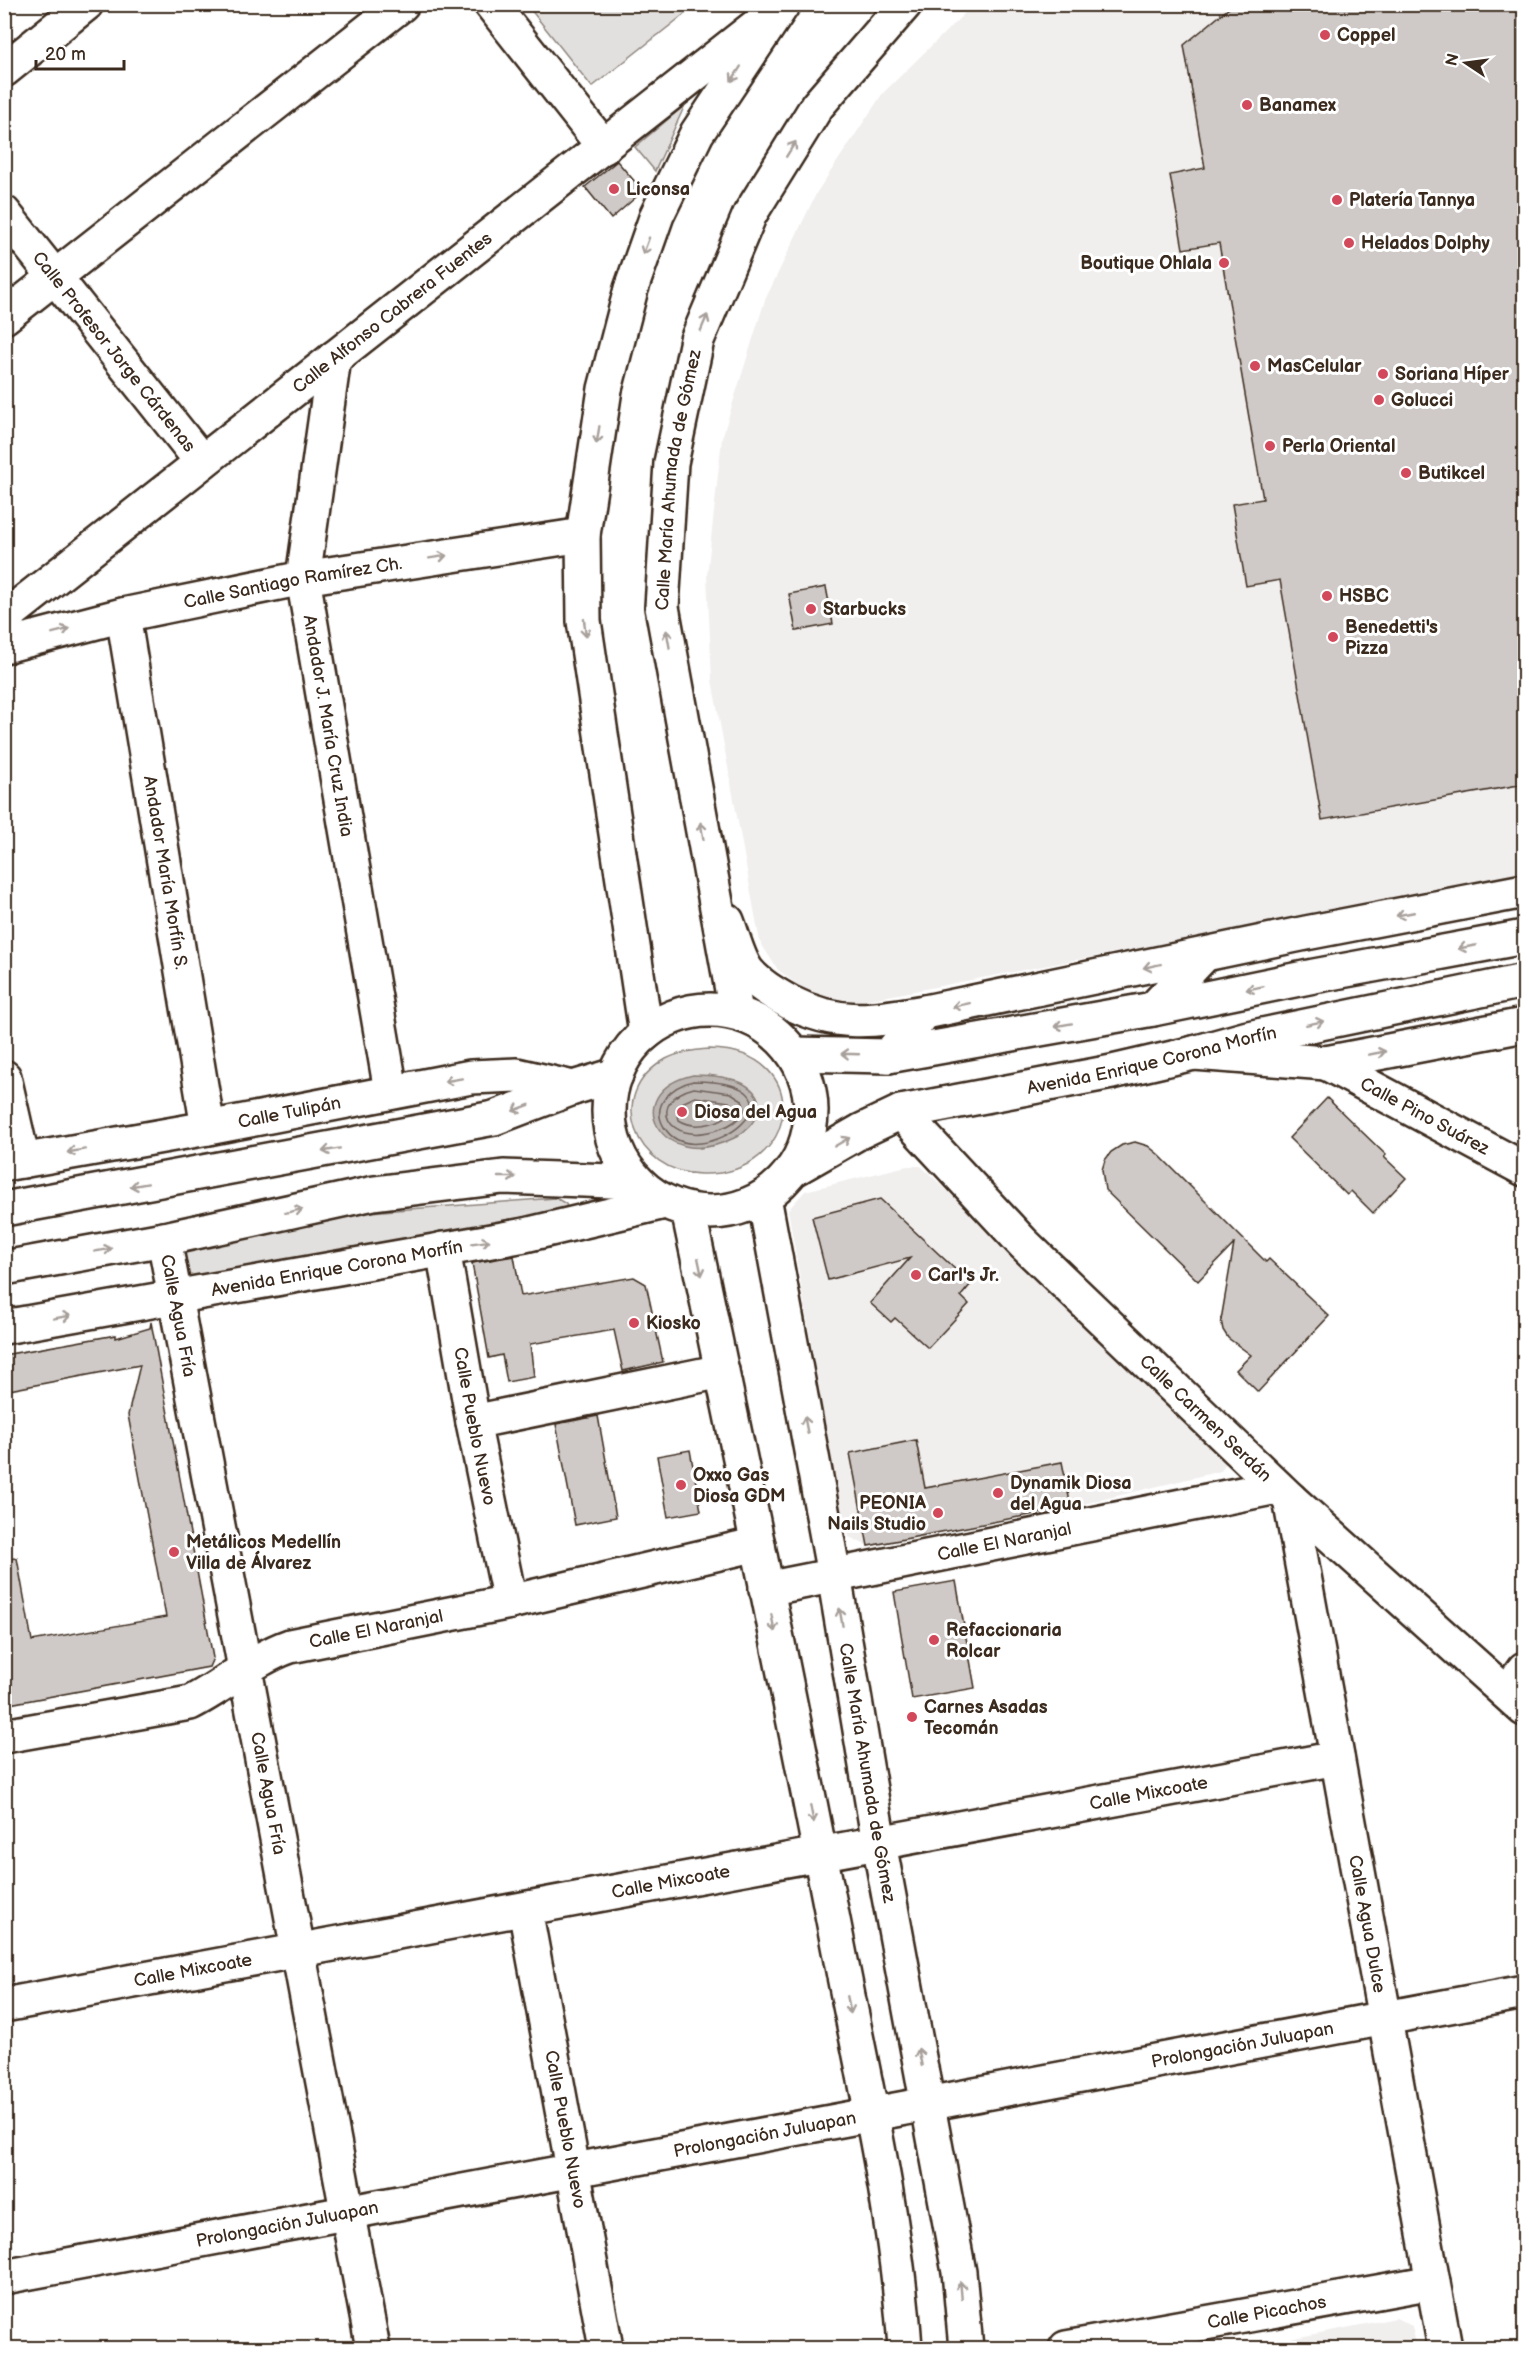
<svg xmlns="http://www.w3.org/2000/svg" width="1529" height="2353" viewBox="0 0 1529 2353" font-family="'Balsamiq Sans',sans-serif">
	<style>
		.built { fill: #f1efee }
		.green { fill: #e2e0de; stroke: #8e857e; stroke-width: 1.5; fill-rule: evenodd }
		.water { fill: #bcb6b3; stroke: #887e77; stroke-width: 1.5 }
		.lines { fill: none; stroke-linecap: round; stroke-linejoin: round }
		.shore { stroke: #6f625a; stroke-width: 1.5 }
		.building { fill: #cfcac7; stroke: #3b2a1e; stroke-width: 1.5 }
		.minor-casing { stroke: #3b2a1e; stroke-width: 38 }
		.major-casing { stroke: #3b2a1e; stroke-width: 38 }
		.minor { stroke: #fff; stroke-width: 33 }
		.major { stroke: #fff; stroke-width: 33 }
		.oneway { stroke: #a79f9a }
		.poi-dot { fill: #d1495b; stroke: #fff; stroke-width: 2 }
		.labels { text-anchor: middle; stroke-width: 6; stroke-linejoin: round; paint-order: stroke }
		.poi-label { font-size: 18px; font-weight: bold; fill: #3b2a1e; stroke: #fff; text-anchor: start }
		.street-label { font-size: 18px; fill: #3b2a1e; stroke: #fff }
	</style>
	<rect width="100%" height="100%" fill="#fff"/>
	<filter id="ink" filterUnits="userSpaceOnUse"><feTurbulence type="fractalNoise" baseFrequency=".0167" numOctaves="2"/><feDisplacementMap in="SourceGraphic" scale="12" xChannelSelector="R" yChannelSelector="G"/><feConvolveMatrix kernelMatrix="1 2 1 2 8 2 1 2 1" color-interpolation-filters="sRGB"/></filter>
	<g filter="url(#ink)">
		<path class="built" d="M 973,5 L 1524,5 L 1524,874 L 862,1001 L 830,1000 L 802,988 L 778,970 L 760,942 L 712,680 L 707,576 L 722,438 L 765,300 L 817,192 L 883,93 Z
			M 907,1166 L 921,1166 L 1230,1456 L 1221,1471 L 1071,1507 L 868,1546 L 849,1537 L 842,1519 L 788,1210 L 805,1191 Z
			M 1396,2318 L 1412,2326 L 1417,2348 L 1244,2348 Z"/>
		<path class="green" d="M 527,5 L 696,5 L 592,87 Z
			M 685,105 L 655,171 L 635,147 Z
			M 710,1049 C 816,1050 801,1177 701,1174 C 635,1173 603,1094 666,1059 C 679,1052 695,1050 710,1049 ZM 708,1075 L 735,1080 L 739,1136 L 715,1145 L 700,1148 Z
			M 556,1198 L 566,1204 L 569,1215 L 185,1277 L 180,1250 L 369,1212 Z"/>
		<path class="water" d="M 693,1075 C 709,1075 727,1076 742,1083 C 772,1098 757,1126 734,1138 C 660,1175 618,1092 693,1075 Z"/>
		<g class="lines">
			<path class="shore" d="M 693,1081 C 827,1081 697,1182 664,1127 C 650,1104 673,1086 693,1081 Z
				M 694,1088 L 731,1093 L 742,1100 L 745,1110 C 739,1120 730,1126 719,1129 C 666,1148 646,1100 694,1088 Z
				M 695,1097 L 729,1102 L 736,1108 C 724,1123 696,1131 679,1120 L 677,1111 L 682,1103 Z"/>
		</g>
		<path class="building" d="M 1234,4 L 1524,4 L 1524,784 L 1322,820 L 1280,580 L 1246,586 L 1232,504 L 1263,499 L 1219,243 L 1183,249 L 1170,175 L 1205,168 L 1184,45 Z
			M 617,161 L 643,191 L 611,219 L 585,187 Z
			M 826,587 L 833,624 L 796,631 L 789,594 Z
			M 1327,1098 L 1386,1155 L 1384,1157 L 1406,1178 L 1373,1213 L 1351,1191 L 1347,1195 L 1289,1138 Z
			M 1135,1142 L 1148,1146 L 1158,1154 L 1266,1262 L 1269,1259 L 1329,1316 L 1258,1392 L 1236,1370 L 1251,1355 L 1228,1338 L 1223,1330 L 1221,1320 L 1234,1244 L 1198,1281 L 1105,1190 L 1102,1170 L 1105,1160 L 1111,1152 L 1122,1145 Z
			M 880,1199 L 971,1284 L 961,1296 L 969,1304 L 928,1348 L 895,1318 L 891,1322 L 870,1303 L 910,1258 L 828,1280 L 812,1217 Z
			M 514,1256 L 521,1296 L 634,1277 L 646,1284 L 663,1362 L 623,1371 L 614,1330 L 530,1344 L 534,1377 L 507,1382 L 502,1355 L 489,1358 L 472,1263 Z
			M 151,1322 L 213,1658 L 209,1667 L 4,1705 L 4,1559 L 17,1558 L 32,1641 L 166,1617 L 128,1415 L 140,1365 L 4,1391 L 4,1355 L 116,1335 L 116,1338 L 150,1328 Z
			M 598,1416 L 616,1517 L 575,1525 L 556,1424 Z
			M 916,1440 L 925,1488 L 1062,1462 L 1071,1507 L 868,1546 L 850,1453 Z
			M 690,1450 L 701,1511 L 668,1517 L 657,1456 Z
			M 956,1581 L 975,1688 L 912,1699 L 894,1592 Z"/>
		<g class="lines">
			<g class="minor-casing">
				<g id="minor">
					<path d="M 491,4 L 604,147"/>
					<path d="M 4,70 L 86,4"/>
					<path id="s1" d="M 4,213 L 202,462"/>
					<path d="M 4,317 L 402,4"/>
					<path id="s2" d="M 334,358 L 303,578 L 391,1091"/>
					<path id="s3" d="M 123,615 L 208,1128"/>
					<path id="s4" d="M 4,618 L 774,12"/>
					<path id="s5" d="M 4,646 L 123,615 L 303,578 L 583,535"/>
					<path d="M 727,921 C 733,936 738,959 748,972 C 759,985 775,994 789,1002 C 837,1027 874,1021 925,1012"/>
					<path d="M 1194,1053 L 1326,1063 L 1524,1025"/>
					<path d="M 888,1056 L 925,1012 L 1306,933 L 1524,891"/>
					<path id="s6" d="M 1326,1063 L 1524,1169"/>
					<path d="M 4,1077 L 23,1161"/>
					<path id="s7" d="M 901,1112 L 1023,1243 L 1290,1499 L 1524,1709"/>
					<path id="s8" d="M 4,1164 L 208,1128 L 471,1077 L 517,1075 L 573,1088"/>
					<path id="s9" d="M 164,1239 L 373,2348"/>
					<path id="s10" d="M 443,1249 L 473,1422 L 510,1602"/>
					<path id="s11" d="M 4,1327 L 525,1235 L 665,1202"/>
					<path d="M 473,1422 L 722,1371"/>
					<path id="s12" d="M 1290,1499 L 1445,2348"/>
					<path id="s13" d="M 766,1589 L 1277,1487"/>
					<path d="M 1507,1693 L 1524,1669"/>
					<path id="s14" d="M 4,1736 L 190,1703 C 224,1686 253,1659 290,1646 L 510,1602 L 758,1544"/>
					<path id="s15" d="M 525,1909 L 606,2348"/>
					<path id="s16" d="M 4,2005 L 1337,1758"/>
					<path id="s17" d="M 4,2277 L 1524,1992"/>
					<path id="s18" d="M 1066,2348 L 1433,2282"/>
				</g>
			</g>
			<g class="major-casing">
				<g id="major">
					<path d="M 1153,1009 L 1204,955"/>
					<circle cx="710" cy="1111" r="101"/>
					<path id="s19" d="M 736,1012 L 662,607 L 671,463 L 697,340 L 750,214 L 817,106 L 905,4"/>
					<path d="M 646,1033 L 584,621 L 583,535 L 605,389 L 631,289 L 657,215 L 697,133 L 783,4"/>
					<path d="M 794,1054 L 888,1056 L 1153,1009 L 1314,976 L 1524,937"/>
					<path id="s20" d="M 791,1171 L 861,1131 L 901,1112 L 1112,1072 L 1194,1053 L 1248,1038 L 1524,981"/>
					<path id="s21" d="M 764,1197 L 834,1575 L 879,1843 L 959,2272 L 966,2348"/>
					<path d="M 4,1209 L 494,1118 L 573,1088 L 616,1075"/>
					<path d="M 688,1210 C 739,1451 789,1693 836,1935 C 862,2072 896,2209 905,2348"/>
					<path d="M 4,1268 L 164,1239 L 374,1193 L 503,1177 L 638,1182"/>
				</g>
			</g>
			<use href="#minor" class="minor"/>
			<use href="#major" class="major"/>
		</g>
		<defs><path id="oneway-shaft" d="M-6 0H5M1.5-3L5.5 0L1.5 3" fill="none" stroke-width="1.6" stroke-linecap="round" stroke-linejoin="round" transform="scale(1.5)"/></defs>
		<g class="oneway">
			<use href="#oneway-shaft" transform="translate(736 74) rotate(123)"/>
			<use href="#oneway-shaft" transform="translate(791 149) rotate(-58)"/>
			<use href="#oneway-shaft" transform="translate(646 246) rotate(110)"/>
			<use href="#oneway-shaft" transform="translate(704 323) rotate(-67)"/>
			<use href="#oneway-shaft" transform="translate(598 435) rotate(99)"/>
			<use href="#oneway-shaft" transform="translate(438 557) rotate(-9)"/>
			<use href="#oneway-shaft" transform="translate(585 628) rotate(83)"/>
			<use href="#oneway-shaft" transform="translate(61 631) rotate(-14)"/>
			<use href="#oneway-shaft" transform="translate(668 639) rotate(-100)"/>
			<use href="#oneway-shaft" transform="translate(702 831) rotate(-100)"/>
			<use href="#oneway-shaft" transform="translate(1405 914) rotate(169)"/>
			<use href="#oneway-shaft" transform="translate(1467 947) rotate(169)"/>
			<use href="#oneway-shaft" transform="translate(1152 966) rotate(168)"/>
			<use href="#oneway-shaft" transform="translate(1255 988) rotate(168)"/>
			<use href="#oneway-shaft" transform="translate(961 1005) rotate(168)"/>
			<use href="#oneway-shaft" transform="translate(1315 1023) rotate(-12)"/>
			<use href="#oneway-shaft" transform="translate(1063 1025) rotate(170)"/>
			<use href="#oneway-shaft" transform="translate(1377 1053) rotate(-11)"/>
			<use href="#oneway-shaft" transform="translate(850 1054) rotate(-178)"/>
			<use href="#oneway-shaft" transform="translate(453 1080) rotate(170)"/>
			<use href="#oneway-shaft" transform="translate(521 1108) rotate(159)"/>
			<use href="#oneway-shaft" transform="translate(842 1142) rotate(-30)"/>
			<use href="#oneway-shaft" transform="translate(331 1150) rotate(170)"/>
			<use href="#oneway-shaft" transform="translate(76 1151) rotate(170)"/>
			<use href="#oneway-shaft" transform="translate(507 1177)"/>
			<use href="#oneway-shaft" transform="translate(139 1185) rotate(170)"/>
			<use href="#oneway-shaft" transform="translate(294 1211) rotate(-12)"/>
			<use href="#oneway-shaft" transform="translate(481 1242) rotate(-9)"/>
			<use href="#oneway-shaft" transform="translate(103 1250) rotate(-10)"/>
			<use href="#oneway-shaft" transform="translate(700 1267) rotate(78)"/>
			<use href="#oneway-shaft" transform="translate(62 1317) rotate(-10)"/>
			<use href="#oneway-shaft" transform="translate(806 1425) rotate(-101)"/>
			<use href="#oneway-shaft" transform="translate(841 1617) rotate(-100)"/>
			<use href="#oneway-shaft" transform="translate(773 1623) rotate(79)"/>
			<use href="#oneway-shaft" transform="translate(812 1814) rotate(79)"/>
			<use href="#oneway-shaft" transform="translate(849 2005) rotate(79)"/>
			<use href="#oneway-shaft" transform="translate(920 2057) rotate(-101)"/>
			<use href="#oneway-shaft" transform="translate(961 2290) rotate(-95)"/>
		</g>
	</g>
	<g class="poi-dot">
		<circle cx="1325" cy="35" r="6"/>
		<circle cx="1247" cy="105" r="6"/>
		<circle cx="614" cy="189" r="6"/>
		<circle cx="1337" cy="200" r="6"/>
		<circle cx="1349" cy="243" r="6"/>
		<circle cx="1224" cy="263" r="6"/>
		<circle cx="1255" cy="366" r="6"/>
		<circle cx="1383" cy="374" r="6"/>
		<circle cx="1379" cy="400" r="6"/>
		<circle cx="1270" cy="446" r="6"/>
		<circle cx="1406" cy="473" r="6"/>
		<circle cx="1327" cy="596" r="6"/>
		<circle cx="811" cy="609" r="6"/>
		<circle cx="1333" cy="637" r="6"/>
		<circle cx="682" cy="1112" r="6"/>
		<circle cx="916" cy="1275" r="6"/>
		<circle cx="634" cy="1323" r="6"/>
		<circle cx="681" cy="1485" r="6"/>
		<circle cx="998" cy="1493" r="6"/>
		<circle cx="938" cy="1513" r="6"/>
		<circle cx="174" cy="1552" r="6"/>
		<circle cx="934" cy="1640" r="6"/>
		<circle cx="912" cy="1717" r="6"/>
	</g>
	<g class="labels">
		<g class="poi-label">
			<text x="1337" y="41">Coppel</text>
			<text x="1259" y="111">Banamex</text>
			<text x="626" y="195">Liconsa</text>
			<text x="1349" y="206">Platería Tannya</text>
			<text x="1361" y="249">Helados Dolphy</text>
			<text x="1212" y="269" text-anchor="end">Boutique Ohlala</text>
			<text x="1267" y="372">MasCelular</text>
			<text x="1395" y="380">Soriana Híper</text>
			<text x="1391" y="406">Golucci</text>
			<text x="1282" y="452">Perla Oriental</text>
			<text x="1418" y="479">Butikcel</text>
			<text x="1339" y="602">HSBC</text>
			<text x="823" y="615">Starbucks</text>
			<text x="1345" y="633">Benedetti's<tspan x="1345" dy="21">Pizza</tspan></text>
			<text x="694" y="1118">Diosa del Agua</text>
			<text x="928" y="1281">Carl's Jr.</text>
			<text x="646" y="1329">Kiosko</text>
			<text x="693" y="1481">Oxxo Gas<tspan x="693" dy="21">Diosa GDM</tspan></text>
			<text x="1010" y="1489">Dynamik Diosa<tspan x="1010" dy="21">del Agua</tspan></text>
			<text x="926" y="1509" text-anchor="end">PEONIA<tspan x="926" dy="21">Nails Studio</tspan></text>
			<text x="186" y="1548">Metálicos Medellín<tspan x="186" dy="21">Villa de Álvarez</tspan></text>
			<text x="946" y="1636">Refaccionaria<tspan x="946" dy="21">Rolcar</tspan></text>
			<text x="924" y="1713">Carnes Asadas<tspan x="924" dy="21">Tecomán</tspan></text>
		</g>
		<g class="street-label">
			<text dy="6" stroke="none"><textPath href="#s4" startOffset="494">Calle Alfonso Cabrera Fuentes</textPath></text>
			<text dy="6" stroke="none"><textPath href="#s1" startOffset="177">Calle Profesor Jorge Cárdenas</textPath></text>
			<text dy="6" stroke="none"><textPath href="#s19" startOffset="540">Calle María Ahumada de Gómez</textPath></text>
			<text dy="6" stroke="none"><textPath href="#s5" startOffset="296">Calle Santiago Ramírez Ch.</textPath></text>
			<text dy="6" stroke="none"><textPath href="#s2" startOffset="372">Andador J. María Cruz India</textPath></text>
			<text dy="6" stroke="none"><textPath href="#s3" startOffset="261">Andador María Morfín S.</textPath></text>
			<text dy="6" stroke="none"><textPath href="#s20" startOffset="381">Avenida Enrique Corona Morfín</textPath></text>
			<text dy="6" stroke="none"><textPath href="#s8" startOffset="290">Calle Tulipán</textPath></text>
			<text dy="6" stroke="none"><textPath href="#s6" startOffset="112">Calle Pino Suárez</textPath></text>
			<text dy="6" stroke="none"><textPath href="#s11" startOffset="338">Avenida Enrique Corona Morfín</textPath></text>
			<text dy="6" stroke="none"><textPath href="#s9" startOffset="78">Calle Agua Fría</textPath></text>
			<text dy="6" stroke="none"><textPath href="#s7" startOffset="432">Calle Carmen Serdán</textPath></text>
			<text dy="6" stroke="none"><textPath href="#s10" startOffset="180">Calle Pueblo Nuevo</textPath></text>
			<text dy="6" stroke="none"><textPath href="#s13" startOffset="243">Calle El Naranjal</textPath></text>
			<text dy="6" stroke="none"><textPath href="#s14" startOffset="392">Calle El Naranjal</textPath></text>
			<text dy="6" stroke="none"><textPath href="#s21" startOffset="585">Calle María Ahumada de Gómez</textPath></text>
			<text dy="6" stroke="none"><textPath href="#s16" startOffset="1164">Calle Mixcoate</textPath></text>
			<text dy="6" stroke="none"><textPath href="#s9" startOffset="564">Calle Agua Fría</textPath></text>
			<text dy="6" stroke="none"><textPath href="#s16" startOffset="678">Calle Mixcoate</textPath></text>
			<text dy="6" stroke="none"><textPath href="#s12" startOffset="432">Calle Agua Dulce</textPath></text>
			<text dy="6" stroke="none"><textPath href="#s16" startOffset="192">Calle Mixcoate</textPath></text>
			<text dy="6" stroke="none"><textPath href="#s17" startOffset="1260">Prolongación Juluapan</textPath></text>
			<text dy="6" stroke="none"><textPath href="#s15" startOffset="224">Calle Pueblo Nuevo</textPath></text>
			<text dy="6" stroke="none"><textPath href="#s17" startOffset="774">Prolongación Juluapan</textPath></text>
			<text dy="6" stroke="none"><textPath href="#s17" startOffset="288">Prolongación Juluapan</textPath></text>
			<text dy="6" stroke="none"><textPath href="#s18" startOffset="204">Calle Picachos</textPath></text>
		</g>
	</g>
	<rect width="1529" height="2353" fill="none" stroke="#fff" stroke-width="24"/>
	<rect x="12" y="12" width="1505" height="2329" fill="none" stroke="#3b2a1e" stroke-width="2" filter="url(#ink)"/>
	<g transform="translate(1466 63) rotate(283)" stroke="#ffffff" stroke-width="4.5" paint-order="stroke">
	<path d="M0-4.5L10 22L0 15L-10 22Z" fill="#3b2a1e"/>
	<text y="-9" font-size="16" font-weight="bold" text-anchor="middle" fill="#3b2a1e">N</text>
	</g>
	<path d="M36 60v9h88v-9" fill="none" stroke="#3b2a1e" stroke-width="3"/>
	<text x="45" y="60" font-size="18" fill="#3b2a1e" stroke="#ffffff" stroke-width="4.5" paint-order="stroke">20 m</text>
</svg>
